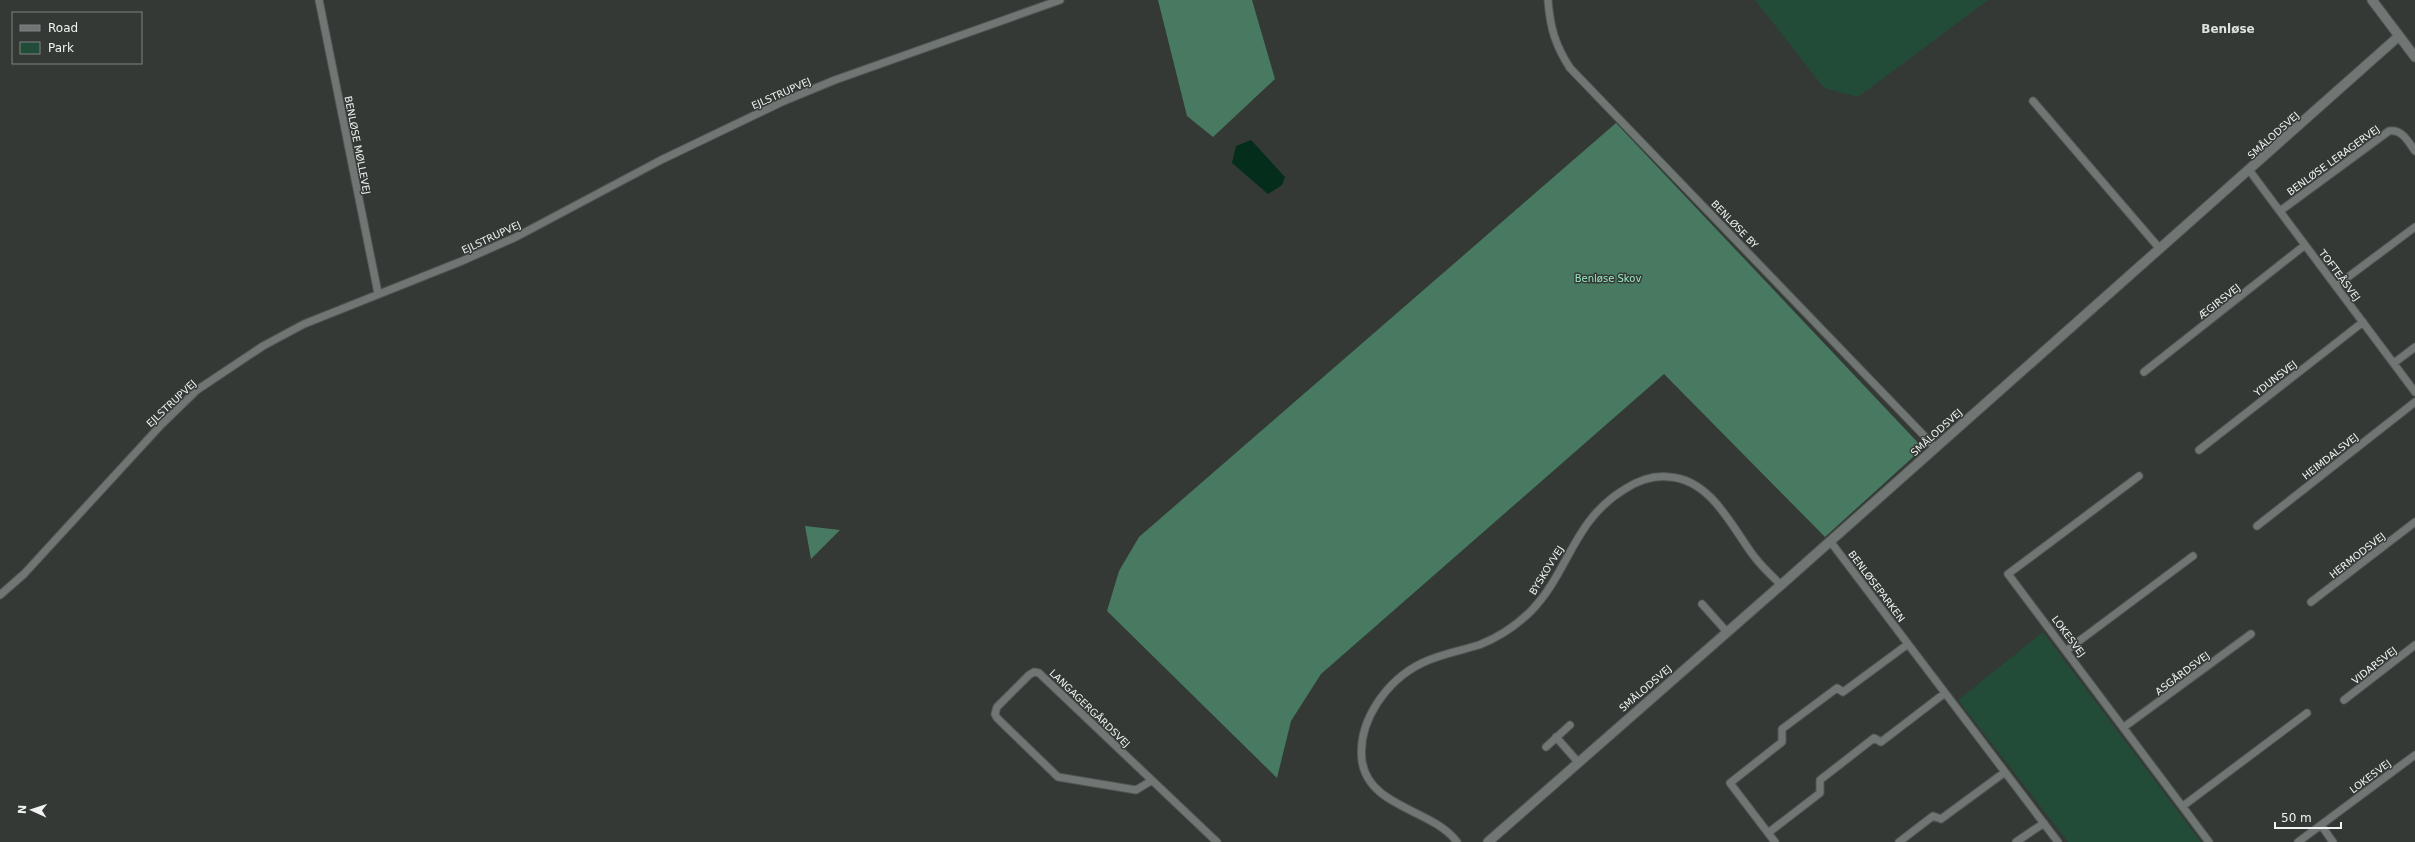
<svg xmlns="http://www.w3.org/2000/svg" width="2415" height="842" viewBox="0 0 2415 842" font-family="'DejaVu Sans',sans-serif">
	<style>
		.green { fill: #224b38 }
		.forest { fill: #477a61 }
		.water { fill: #042d1c }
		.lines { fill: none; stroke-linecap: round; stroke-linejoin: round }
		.minor-casing { stroke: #525754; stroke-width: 9 }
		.tertiary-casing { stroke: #525754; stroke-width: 11 }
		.minor { stroke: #707673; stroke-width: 7 }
		.tertiary { stroke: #707673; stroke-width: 9 }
		.labels { text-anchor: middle; stroke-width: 3; stroke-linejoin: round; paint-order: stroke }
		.street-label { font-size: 10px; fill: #f0f3f1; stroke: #343936 }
		.park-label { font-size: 10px; fill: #9aebc1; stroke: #343936 }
		.quarter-label { font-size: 12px; font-weight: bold; fill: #dce2de; stroke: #343936 }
	</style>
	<rect width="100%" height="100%" fill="#343936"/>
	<path class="green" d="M 1755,0 L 1988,0 L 1858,97 L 1824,88 Z
		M 2043,632 L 2201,842 L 2068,842 L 1958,700 Z"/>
	<path class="forest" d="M 1158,0 L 1252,0 L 1275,79 L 1213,137 L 1187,116 Z
		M 1616,123 L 1923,448 L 1825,537 L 1664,374 L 1321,674 L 1291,721 L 1277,778 L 1107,611 L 1119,571 L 1139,537 Z
		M 805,526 L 840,530 L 811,559 Z"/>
	<path class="water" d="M 1251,140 L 1285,177 L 1282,185 L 1268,194 L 1232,163 L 1236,146 Z"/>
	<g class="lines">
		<g class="minor-casing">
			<path id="minor" d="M 319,0 L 378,293
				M 1548,0 C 1550,27 1555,45 1570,68 L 1935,447
				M 2033,101 L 2160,249
				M 2249,170 L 2415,392
				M 2280,211 L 2389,131 C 2402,129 2408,141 2415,151
				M 2336,286 L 2415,227
				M 2394,363 L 2415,347
				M 2144,372 L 2305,245
				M 2199,450 L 2363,322
				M 2139,476 L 2008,574 L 2209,842
				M 2257,526 L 2415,402
				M 1830,541 L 2058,842
				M 0,595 L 24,574 L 161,425 L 197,390 L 263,346 L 304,324 L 462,261 L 516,237 L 661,160 L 784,101 L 835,80 L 1060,0
				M 2311,602 L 2415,522
				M 1702,604 L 1727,632
				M 2067,650 L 2193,556
				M 2344,700 L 2415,645
				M 2124,727 L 2251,634
				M 1556,737 L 1578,762
				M 1546,747 L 1570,725
				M 1151,781 L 1136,790 L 1058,777 L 997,718 L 995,714 L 997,707 L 1029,675 L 1034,672 L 1039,673 L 1217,842
				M 2183,806 L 2307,713
				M 2321,825 L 2333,842
				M 1768,833 L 1820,793 L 1820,780 L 1874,738 L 1881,742 L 1945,693
				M 1457,842 C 1433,809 1369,808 1362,761 C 1357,721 1387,680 1422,663 C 1440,654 1460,651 1479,645 C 1497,638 1517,625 1531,611 C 1569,572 1573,520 1625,489 C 1639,480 1654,475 1670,477 C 1711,480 1732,527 1753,555 C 1761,566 1772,576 1781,585
				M 1775,842 L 1730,783 L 1782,742 L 1782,729 L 1837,688 L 1843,692 L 1908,644
				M 1899,842 L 1933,816 L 1941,819 L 2005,772
				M 2016,842 L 2044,823
				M 2298,842 L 2415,755"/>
		</g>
		<g class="tertiary-casing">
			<path id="tertiary" d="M 2372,0 L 2415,57
				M 1488,842 L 1781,585 L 2399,36"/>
		</g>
		<use href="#minor" class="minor"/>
		<use href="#tertiary" class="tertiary"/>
	</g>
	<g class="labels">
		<g class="street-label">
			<text transform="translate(781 93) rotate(-24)" y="4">EJLSTRUPVEJ</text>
			<text transform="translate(2273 135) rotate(-42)" y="4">SMÅLODSVEJ</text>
			<text transform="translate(358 145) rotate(79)" y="4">BENLØSE MØLLEVEJ</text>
			<text transform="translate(2333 160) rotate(-36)" y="4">BENLØSE LERAGERVEJ</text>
			<text transform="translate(1735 224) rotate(46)" y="4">BENLØSE BY</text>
			<text transform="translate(491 237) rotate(-25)" y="4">EJLSTRUPVEJ</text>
			<text transform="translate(2340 275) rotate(53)" y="4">TOFTEÅSVEJ</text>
			<text transform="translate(2219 301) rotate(-38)" y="4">ÆGIRSVEJ</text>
			<text transform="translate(2275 378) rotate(-38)" y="4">YDUNSVEJ</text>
			<text transform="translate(171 403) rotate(-43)" y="4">EJLSTRUPVEJ</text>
			<text transform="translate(1936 432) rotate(-42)" y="4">SMÅLODSVEJ</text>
			<text transform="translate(2330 456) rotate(-38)" y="4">HEIMDALSVEJ</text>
			<text transform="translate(2357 555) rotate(-38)" y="4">HERMODSVEJ</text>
			<text transform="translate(1546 570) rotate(-58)" y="4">BYSKOVVEJ</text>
			<text transform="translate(1877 586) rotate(53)" y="4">BENLØSEPARKEN</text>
			<text transform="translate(2069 636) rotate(53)" y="4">LOKESVEJ</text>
			<text transform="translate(2374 665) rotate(-38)" y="4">VIDARSVEJ</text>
			<text transform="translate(2182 673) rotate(-37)" y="4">ASGÅRDSVEJ</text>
			<text transform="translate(1645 688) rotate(-41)" y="4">SMÅLODSVEJ</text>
			<text transform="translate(1090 708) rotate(44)" y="4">LANGAGERGÅRDSVEJ</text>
			<text transform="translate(2370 776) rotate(-37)" y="4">LOKESVEJ</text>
		</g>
		<g class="park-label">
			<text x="1608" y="282">Benløse Skov</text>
		</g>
		<g class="quarter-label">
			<text x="2228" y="33">Benløse</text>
		</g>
	</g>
	<rect x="12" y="12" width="130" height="52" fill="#343936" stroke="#7f8381"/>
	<rect x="20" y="25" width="20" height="6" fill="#707673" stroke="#7f8381"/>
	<text x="48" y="32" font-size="12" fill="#f0f3f1">Road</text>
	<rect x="20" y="42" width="20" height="12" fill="#224b38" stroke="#7f8381"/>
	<text x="48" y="52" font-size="12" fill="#f0f3f1">Park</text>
	<g transform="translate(32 810) rotate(273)" stroke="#343936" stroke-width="3" paint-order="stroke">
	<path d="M0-3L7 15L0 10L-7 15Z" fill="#f0f3f1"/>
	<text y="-6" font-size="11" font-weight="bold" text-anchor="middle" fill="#f0f3f1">N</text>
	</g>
	<path d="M2275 822v6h66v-6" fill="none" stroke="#f0f3f1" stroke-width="2"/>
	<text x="2281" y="822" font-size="12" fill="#f0f3f1" stroke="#343936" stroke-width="3" paint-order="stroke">50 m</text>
</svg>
